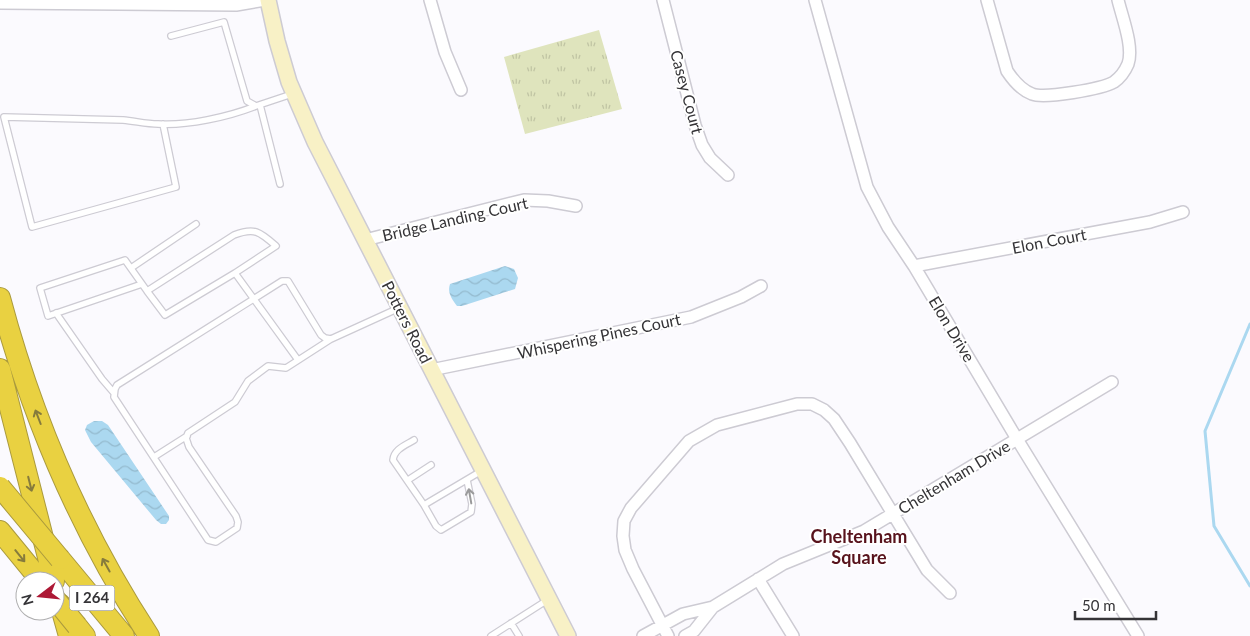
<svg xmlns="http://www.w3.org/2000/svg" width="1250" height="636" viewBox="0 0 1250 636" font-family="Lato,sans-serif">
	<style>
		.grass { fill: url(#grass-tufts) }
		.water { fill: url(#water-waves) }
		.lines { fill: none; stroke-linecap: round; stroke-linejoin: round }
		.stream { stroke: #abd8f0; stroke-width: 3 }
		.lane-casing { stroke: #cdcbd3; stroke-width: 8 }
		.street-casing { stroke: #cdcbd3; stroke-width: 14 }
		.secondary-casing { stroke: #cdcbd3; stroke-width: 18 }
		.highway-casing { stroke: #aa9a3e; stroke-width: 22 }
		.lane { stroke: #fff; stroke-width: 5.5 }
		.street { stroke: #fff; stroke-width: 11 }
		.secondary { stroke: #f8f1c6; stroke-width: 15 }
		.highway { stroke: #e9d141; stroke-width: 20 }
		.highway-bridge-casing { stroke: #aa9a3e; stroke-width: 22; stroke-linecap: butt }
		.highway-bridge { stroke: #e9d141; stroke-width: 20 }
		.oneway { stroke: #867b3c }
		.oneway2 { stroke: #9a9a9b }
		.labels { text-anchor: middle; stroke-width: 4; stroke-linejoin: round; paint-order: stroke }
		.shield { fill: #fff; stroke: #727173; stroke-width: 1 }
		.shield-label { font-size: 15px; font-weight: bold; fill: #353437 }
		.street-label { font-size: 16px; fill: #353437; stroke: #fff }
		.neighbourhood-label { font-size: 18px; font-weight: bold; fill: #58131c; stroke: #fff }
	</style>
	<defs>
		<pattern id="grass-tufts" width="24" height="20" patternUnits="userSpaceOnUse" patternTransform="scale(1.25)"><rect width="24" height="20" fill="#dfe4bd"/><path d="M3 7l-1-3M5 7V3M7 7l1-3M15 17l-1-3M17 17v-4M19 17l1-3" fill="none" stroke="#c0c4a3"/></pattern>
		<pattern id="water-waves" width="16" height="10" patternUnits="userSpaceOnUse" patternTransform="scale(1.25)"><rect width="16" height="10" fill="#abd8f0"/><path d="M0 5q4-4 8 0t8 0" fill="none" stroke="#94bace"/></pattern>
	</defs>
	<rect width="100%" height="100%" fill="#fbfafe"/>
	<path class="grass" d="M 599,30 L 622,109 L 525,134 L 504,57 Z"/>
	<path class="water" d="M 505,266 L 514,269 L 518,278 L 515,289 L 462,306 L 457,306 C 452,299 447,293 450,284 Z
		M 94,421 L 102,421 L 108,425 L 169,516 L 169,520 L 166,524 L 161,524 L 156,520 L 91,442 L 85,430 L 87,425 Z"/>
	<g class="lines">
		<path class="stream" d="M 1250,324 L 1205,431 L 1214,526 L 1250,586"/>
		<g class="lane-casing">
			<path id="lane" d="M 171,36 L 224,22 L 247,101 L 256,106 L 292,94
				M 260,105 L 280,184
				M 163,124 L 176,187 L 32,227 L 4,117 C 44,118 83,119 123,120 C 135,121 146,124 158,124 C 187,126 228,117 256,106
				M 131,268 L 196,224
				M 142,284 L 48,316 L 40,288 L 125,260 L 147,291 L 234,235 C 255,227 260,232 276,246 L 235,273 L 298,360
				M 147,291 L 165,315 L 235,273
				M 56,313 L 102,379 L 114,393
				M 331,339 L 286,368 L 268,366 L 248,381 L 235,402 L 188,433 L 186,438 L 189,447 L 236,516 L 238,522 L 237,528 L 216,542 L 208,540 L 114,397 L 115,389 L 117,385 L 282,281 L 288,281 L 321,335 L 325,338 L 331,339 L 399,308
				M 414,440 C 406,445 394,449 393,460 L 424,505
				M 154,457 L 187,436
				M 408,480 L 431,465
				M 467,480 L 472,504 L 471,512 L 441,530 L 436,526 L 424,505 L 483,470
				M 511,623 L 519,636
				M 491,636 L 549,599"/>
		</g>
		<g class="street-casing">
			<path id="street" d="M 430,0 L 445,52 L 461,90
				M 663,0 L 695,125 L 702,145 L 710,158 L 728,175
				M 815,0 L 867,187 L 888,227 L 914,266 L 1017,439 L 1138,636
				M 987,0 L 1007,71 C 1013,80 1021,90 1032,94 C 1044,99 1102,89 1114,82 C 1121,77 1125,71 1128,64 C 1134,47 1122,17 1118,0
				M 0,3 L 236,5 L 265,0
				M 365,240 L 524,200 L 548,201 L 576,206
				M 914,266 L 1150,222 L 1183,212
				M 431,370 L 691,317 L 741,297 L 761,286
				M 758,579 L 793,636
				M 643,636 L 683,614 L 713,607 L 783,564 L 864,531 L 1112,382
				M 668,636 L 633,569 L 625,550 L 623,536 L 624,521 L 631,508 L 689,441 L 717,425 L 797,404 L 812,404 L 824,410 L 834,419 L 850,443 L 927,570 L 950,593
				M 685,636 L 694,631 L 713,607"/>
		</g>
		<g class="secondary-casing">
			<path id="secondary" d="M 268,0 L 277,41 L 289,82 L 315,142 L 568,636"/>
		</g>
		<g class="highway-casing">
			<path id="highway" d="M 0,298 C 32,418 81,532 149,636
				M 0,369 L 54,581
				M 0,531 L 41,581
				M 60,559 L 124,636
				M 60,604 L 69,636
				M 77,626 L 85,636"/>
		</g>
		<use href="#lane" class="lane"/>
		<use href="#street" class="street"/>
		<use href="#secondary" class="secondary"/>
		<use href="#highway" class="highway"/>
		<g class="highway-bridge-casing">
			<path id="highway-bridge" d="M 0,487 L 60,559
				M 55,599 L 77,626"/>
		</g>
		<use href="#highway-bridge" class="highway-bridge"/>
	</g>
	<defs><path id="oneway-shaft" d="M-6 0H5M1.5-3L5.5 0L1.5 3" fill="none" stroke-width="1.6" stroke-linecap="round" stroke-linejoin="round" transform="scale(1.25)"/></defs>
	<g class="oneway">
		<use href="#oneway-shaft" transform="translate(38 417) rotate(-111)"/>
		<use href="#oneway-shaft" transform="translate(30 484) rotate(76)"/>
		<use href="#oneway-shaft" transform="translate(20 556) rotate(51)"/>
		<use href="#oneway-shaft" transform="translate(106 565) rotate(-119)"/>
	</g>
	<use class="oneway2" href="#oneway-shaft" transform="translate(470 496) rotate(-100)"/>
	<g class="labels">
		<rect class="shield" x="69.5" y="585.5" width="45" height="25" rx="4"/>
		<g class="shield-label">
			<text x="92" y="603">I 264</text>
		</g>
		<g class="street-label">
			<text transform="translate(687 92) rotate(75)" y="6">Casey Court</text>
			<text transform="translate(455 219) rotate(-13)" y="6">Bridge Landing Court</text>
			<text transform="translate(1049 241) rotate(-11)" y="6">Elon Court</text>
			<text transform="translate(407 322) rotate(63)" y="6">Potters Road</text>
			<text transform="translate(952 329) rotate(59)" y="6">Elon Drive</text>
			<text transform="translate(599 336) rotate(-12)" y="6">Whispering Pines Court</text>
			<text transform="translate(954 477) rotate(-31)" y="6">Cheltenham Drive</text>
		</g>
		<g class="neighbourhood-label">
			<text x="859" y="543">Cheltenham<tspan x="859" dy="21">Square</tspan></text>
		</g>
	</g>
	<g transform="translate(40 596) rotate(254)"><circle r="24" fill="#ffffff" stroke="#aeaeaf"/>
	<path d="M0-4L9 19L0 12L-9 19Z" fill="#ad1835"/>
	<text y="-8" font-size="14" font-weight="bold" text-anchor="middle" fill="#353437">N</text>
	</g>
	<path d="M1075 611v8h81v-8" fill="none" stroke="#353437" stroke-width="2.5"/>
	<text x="1082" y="611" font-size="15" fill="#353437" stroke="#ffffff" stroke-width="4" paint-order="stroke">50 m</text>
</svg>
